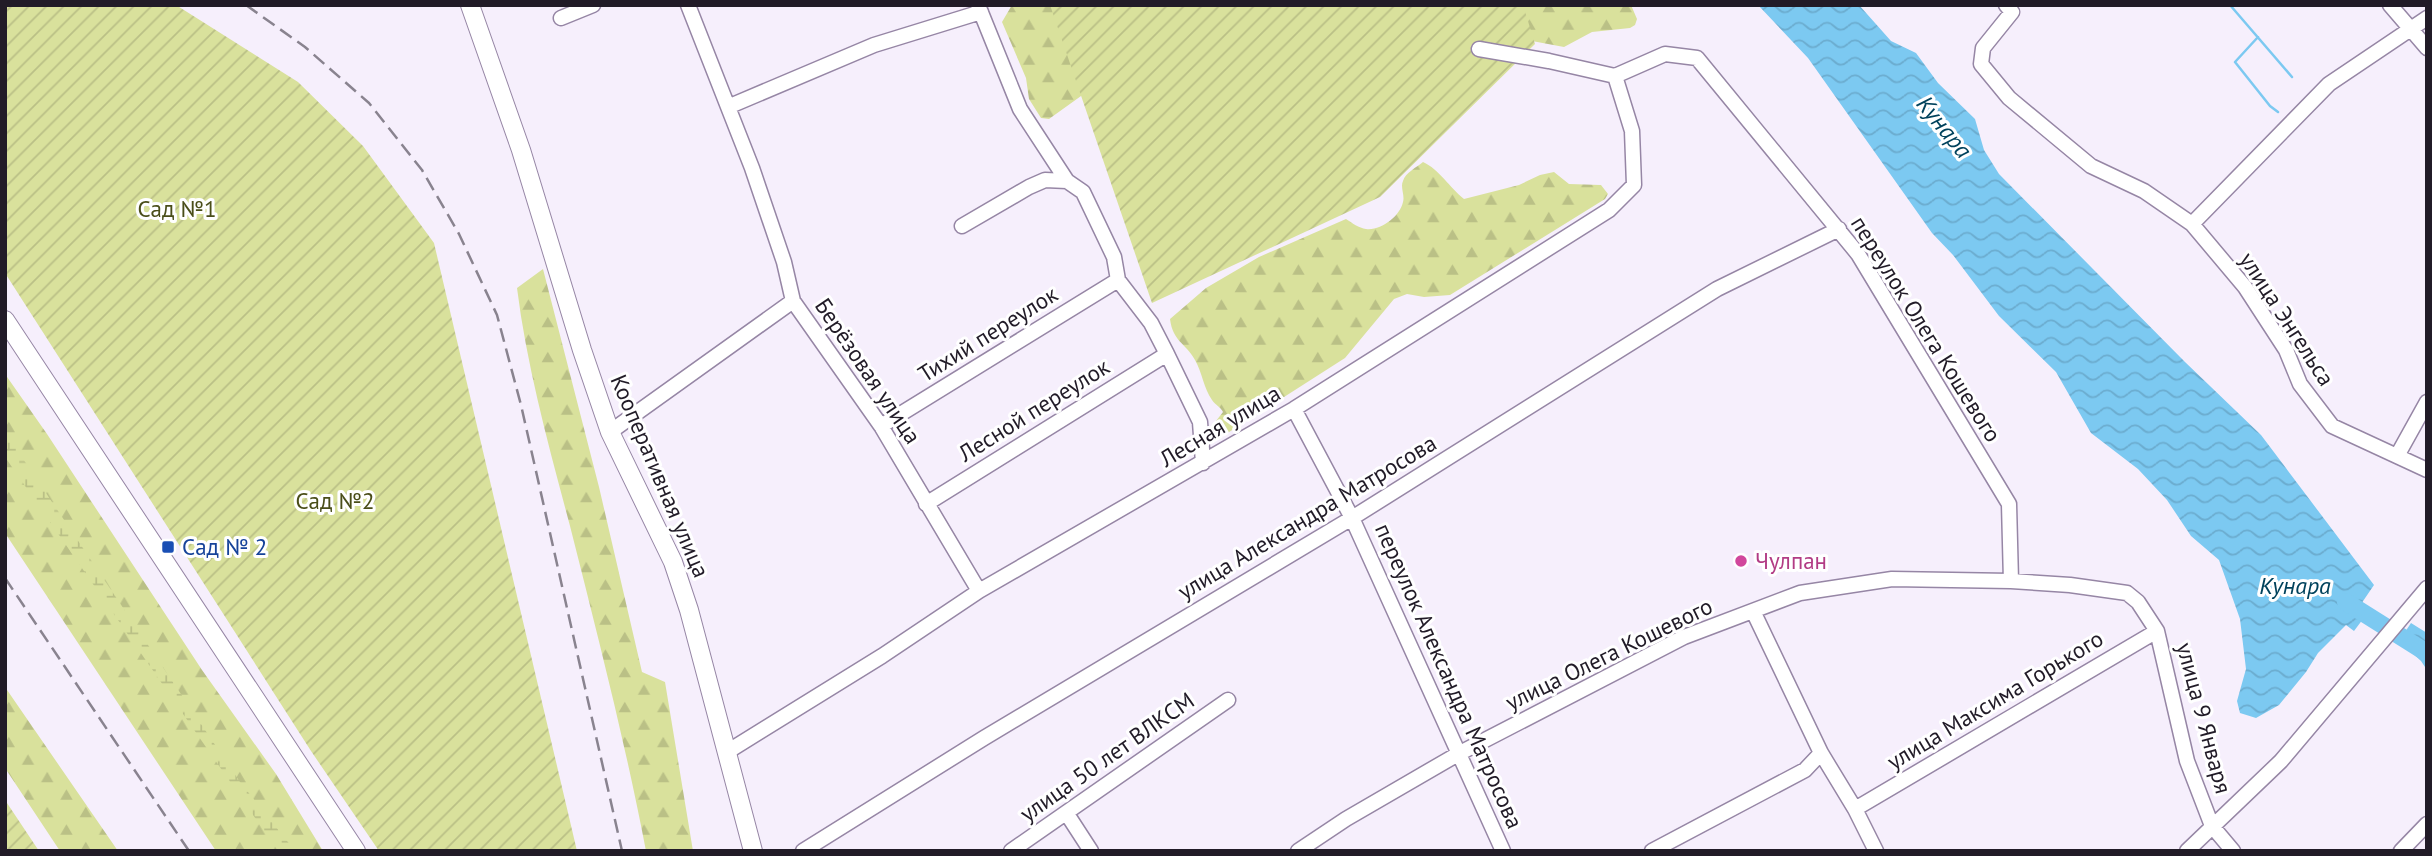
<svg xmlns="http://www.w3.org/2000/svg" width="2432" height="856" viewBox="0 0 2432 856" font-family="'PT Sans',sans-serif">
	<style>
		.forest { fill: url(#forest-firs) }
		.wetland { fill: url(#wetland-marsh) }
		.garden { fill: url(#garden-furrows) }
		.water { fill: url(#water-waves) }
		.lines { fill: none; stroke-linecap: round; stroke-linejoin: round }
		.stream { stroke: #7cc9f1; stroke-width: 2.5 }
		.river { stroke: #7cc9f1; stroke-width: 18 }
		.minor-casing { stroke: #9686a5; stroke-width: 17 }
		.major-casing { stroke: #9686a5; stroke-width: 20 }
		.minor { stroke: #fff; stroke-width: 14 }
		.major { stroke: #fff; stroke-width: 18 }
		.rail { stroke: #89838f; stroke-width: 2.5; stroke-dasharray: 14 7; stroke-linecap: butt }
		.transit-dot { fill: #1a4fb4; stroke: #fff; stroke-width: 2.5 }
		.hotel-dot { fill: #d1479c; stroke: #fff; stroke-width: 2.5 }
		.labels { text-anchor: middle; stroke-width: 6; stroke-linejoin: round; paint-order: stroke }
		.park-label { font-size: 23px; fill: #4a4e19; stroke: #fff }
		.street-label { font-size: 23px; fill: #211b27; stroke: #fff }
		.transit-label { font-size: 23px; fill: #164399; stroke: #fff; text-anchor: start }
		.hotel-label { font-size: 23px; fill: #b23c85; stroke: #fff; text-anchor: start }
		.water-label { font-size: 24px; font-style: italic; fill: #00425c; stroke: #fff }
	</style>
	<defs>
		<pattern id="forest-firs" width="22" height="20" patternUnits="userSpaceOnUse" patternTransform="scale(1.75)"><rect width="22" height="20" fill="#d9e19c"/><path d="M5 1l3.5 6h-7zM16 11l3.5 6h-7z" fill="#bac086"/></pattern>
		<pattern id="wetland-marsh" width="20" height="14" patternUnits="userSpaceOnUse" patternTransform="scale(1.75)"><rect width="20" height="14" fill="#d9e19c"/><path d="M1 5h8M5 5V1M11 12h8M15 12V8" fill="none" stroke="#bac086"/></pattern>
		<pattern id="garden-furrows" width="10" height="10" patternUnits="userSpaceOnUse" patternTransform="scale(1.75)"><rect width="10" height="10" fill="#d9e19c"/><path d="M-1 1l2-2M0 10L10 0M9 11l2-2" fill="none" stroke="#bac086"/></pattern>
		<pattern id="water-waves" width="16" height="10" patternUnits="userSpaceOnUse" patternTransform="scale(1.75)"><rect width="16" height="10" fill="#7cc9f1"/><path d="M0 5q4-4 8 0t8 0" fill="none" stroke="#6baccf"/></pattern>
	</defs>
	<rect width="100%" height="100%" fill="#f6effc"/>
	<path class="forest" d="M 1012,5 L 1054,5 L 1088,91 L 1049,119 L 1041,118 L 1029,99 L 1026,78 L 1002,22 Z
		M 1507,5 L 1631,5 L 1637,19 L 1635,25 L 1630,28 L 1592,32 L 1564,47 L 1521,39 Z
		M 1423,162 C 1439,169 1450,188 1464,199 L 1519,185 L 1540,175 L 1554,172 L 1569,184 L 1601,185 L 1608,194 L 1605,199 L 1450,295 L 1424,297 L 1407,294 L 1394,299 L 1345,358 L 1226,434 L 1211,441 L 1207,438 L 1209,430 L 1223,412 C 1220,406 1216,406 1212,400 C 1204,389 1202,372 1195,360 C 1185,342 1173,342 1170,319 L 1206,288 L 1259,257 L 1346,219 C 1352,223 1359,228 1366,229 C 1381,231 1400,216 1403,202 C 1405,195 1400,187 1403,181 C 1405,173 1417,167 1423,162 Z
		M 543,269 L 599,487 L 642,672 L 665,682 L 693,851 L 646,851 C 625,741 597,633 570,526 C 549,447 527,368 517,288 Z
		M 5,374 L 47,434 L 202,670 L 276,774 L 323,851 L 216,851 L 5,533 Z
		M 5,687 L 118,851 L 60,851 L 52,839 L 5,768 Z"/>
	<path class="wetland" d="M 5,432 L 240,782 L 295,851 L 278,851 L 5,457 Z"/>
	<path class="garden" d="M 5,5 L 176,5 L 298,82 L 363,146 L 434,243 L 577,851 L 379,851 L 311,751 L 5,273 Z
		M 1050,5 L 1523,5 L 1535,44 L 1380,197 L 1152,303 Z
		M 5,800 L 39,851 L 5,851 Z"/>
	<path class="water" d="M 1758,5 L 1859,5 L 1891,41 L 1916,53 L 1938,83 L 1975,119 L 1984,150 L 1999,174 L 2185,362 L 2261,435 L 2374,585 L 2359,607 L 2366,615 L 2354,631 L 2346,625 L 2318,653 L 2306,672 L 2279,705 L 2256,718 L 2240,713 L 2237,701 L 2246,669 L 2240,619 L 2219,560 L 2191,536 L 2167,500 L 2138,469 L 2091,433 L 2056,372 L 1999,316 L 1953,255 L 1932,233 L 1808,58 Z
		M 2411,623 L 2427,633 L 2427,670 L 2421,661 L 2399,641 Z"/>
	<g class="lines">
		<path class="stream" d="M 2230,5 L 2292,77
			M 2258,37 L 2235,62 L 2270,106 L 2278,112"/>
		<path class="river" d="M 2346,602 L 2427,653"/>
		<g class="minor-casing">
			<path id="minor" d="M 688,5 L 752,168 L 784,262 L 793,301 L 881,426 L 979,591
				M 978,5 L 1020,109 L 1067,181 L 1083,192 L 1114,257 L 1118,280 L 1151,323 L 1167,354 L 1200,422 L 1203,463
				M 2006,5 L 2012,12 L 1983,48 L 1981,64 L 2009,98 L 2091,166 L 2144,191 L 2192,224 L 2245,287 L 2286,350 L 2300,384 L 2332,426 L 2427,470
				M 2390,5 L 2427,48
				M 561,18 L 593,5
				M 1479,49 L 1549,61 L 1615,76 L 1665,54 L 1697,58 L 1858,254 L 2009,504 L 2011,581
				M 730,106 L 874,45 L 981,12
				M 2192,224 L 2329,84 L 2427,18
				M 962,226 L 1029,187 L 1045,180 L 1067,181
				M 1294,409 L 1352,518 L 1503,851
				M 881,426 L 1118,280
				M 610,432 L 793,301
				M 2397,456 L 2427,402
				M 926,504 L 1167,354
				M 1753,611 L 1821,753 L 1855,809 L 1876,851
				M 727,752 L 882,656 L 979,591 L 1294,409 L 1609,210 L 1634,185 L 1632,131 L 1615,76
				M 1855,809 L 2157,631
				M 1067,814 L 1091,851
				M 803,851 L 984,738 L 1352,518 L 1717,289 L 1839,229
				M 1011,851 L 1228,700
				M 1298,851 L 1346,819 L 1458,754 L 1684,637 L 1800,593 L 1892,579 L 2011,581 L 2070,585 L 2127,593 L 2138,602 L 2157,631 L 2187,761 L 2212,826 L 2233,851
				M 1652,851 L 1805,770 L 1821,753
				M 2187,851 L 2281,761 L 2427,588
				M 2401,851 L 2427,824"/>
		</g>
		<g class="major-casing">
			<path id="major" d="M 470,5 L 521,150 L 582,350 L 610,432 L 673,562 L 689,610 L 753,851
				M 5,320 L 356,851"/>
		</g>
		<use href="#minor" class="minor"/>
		<use href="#major" class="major"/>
		<path class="rail" d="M 246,5 L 305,47 L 369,103 L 422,170 L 459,234 L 497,315 L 521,405 L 622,851
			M 5,578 L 189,851"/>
	</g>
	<rect class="transit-dot" x="161" y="540" width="14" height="14" rx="3.5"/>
	<circle class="hotel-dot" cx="1741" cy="561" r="7"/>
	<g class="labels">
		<g class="park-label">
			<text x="177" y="217">Сад №1</text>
			<text x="335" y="509">Сад №2</text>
		</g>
		<g class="street-label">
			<text transform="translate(2287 319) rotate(57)" y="8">улица Энгельса</text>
			<text transform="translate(1926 329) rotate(58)" y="8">переулок Олега Кошевого</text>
			<text transform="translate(988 334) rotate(-32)" y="8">Тихий переулок</text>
			<text transform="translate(868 371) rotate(56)" y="8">Берёзовая улица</text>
			<text transform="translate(1034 410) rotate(-32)" y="8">Лесной переулок</text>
			<text transform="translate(1220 426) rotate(-31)" y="8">Лесная улица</text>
			<text transform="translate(660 476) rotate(67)" y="8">Кооперативная улица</text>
			<text transform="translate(1307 517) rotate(-31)" y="8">улица Александра Матросова</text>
			<text transform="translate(1609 654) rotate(-26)" y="8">улица Олега Кошевого</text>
			<text transform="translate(1449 676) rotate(66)" y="8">переулок Александра Матросова</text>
			<text transform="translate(1995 700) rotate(-31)" y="8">улица Максима Горького</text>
			<text transform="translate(2204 718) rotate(75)" y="8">улица 9 Января</text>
			<text transform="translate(1107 757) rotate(-35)" y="8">улица 50 лет ВЛКСМ</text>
		</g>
		<g class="transit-label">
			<text x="182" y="555">Сад № 2</text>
		</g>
		<g class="hotel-label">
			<text x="1755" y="569">Чулпан</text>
		</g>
		<g class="water-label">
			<text transform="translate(1944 127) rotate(51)" y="8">Кунара</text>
			<text x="2295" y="594">Кунара</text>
		</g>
	</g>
	<rect width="2432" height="856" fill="none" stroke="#211b27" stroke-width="14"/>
</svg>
